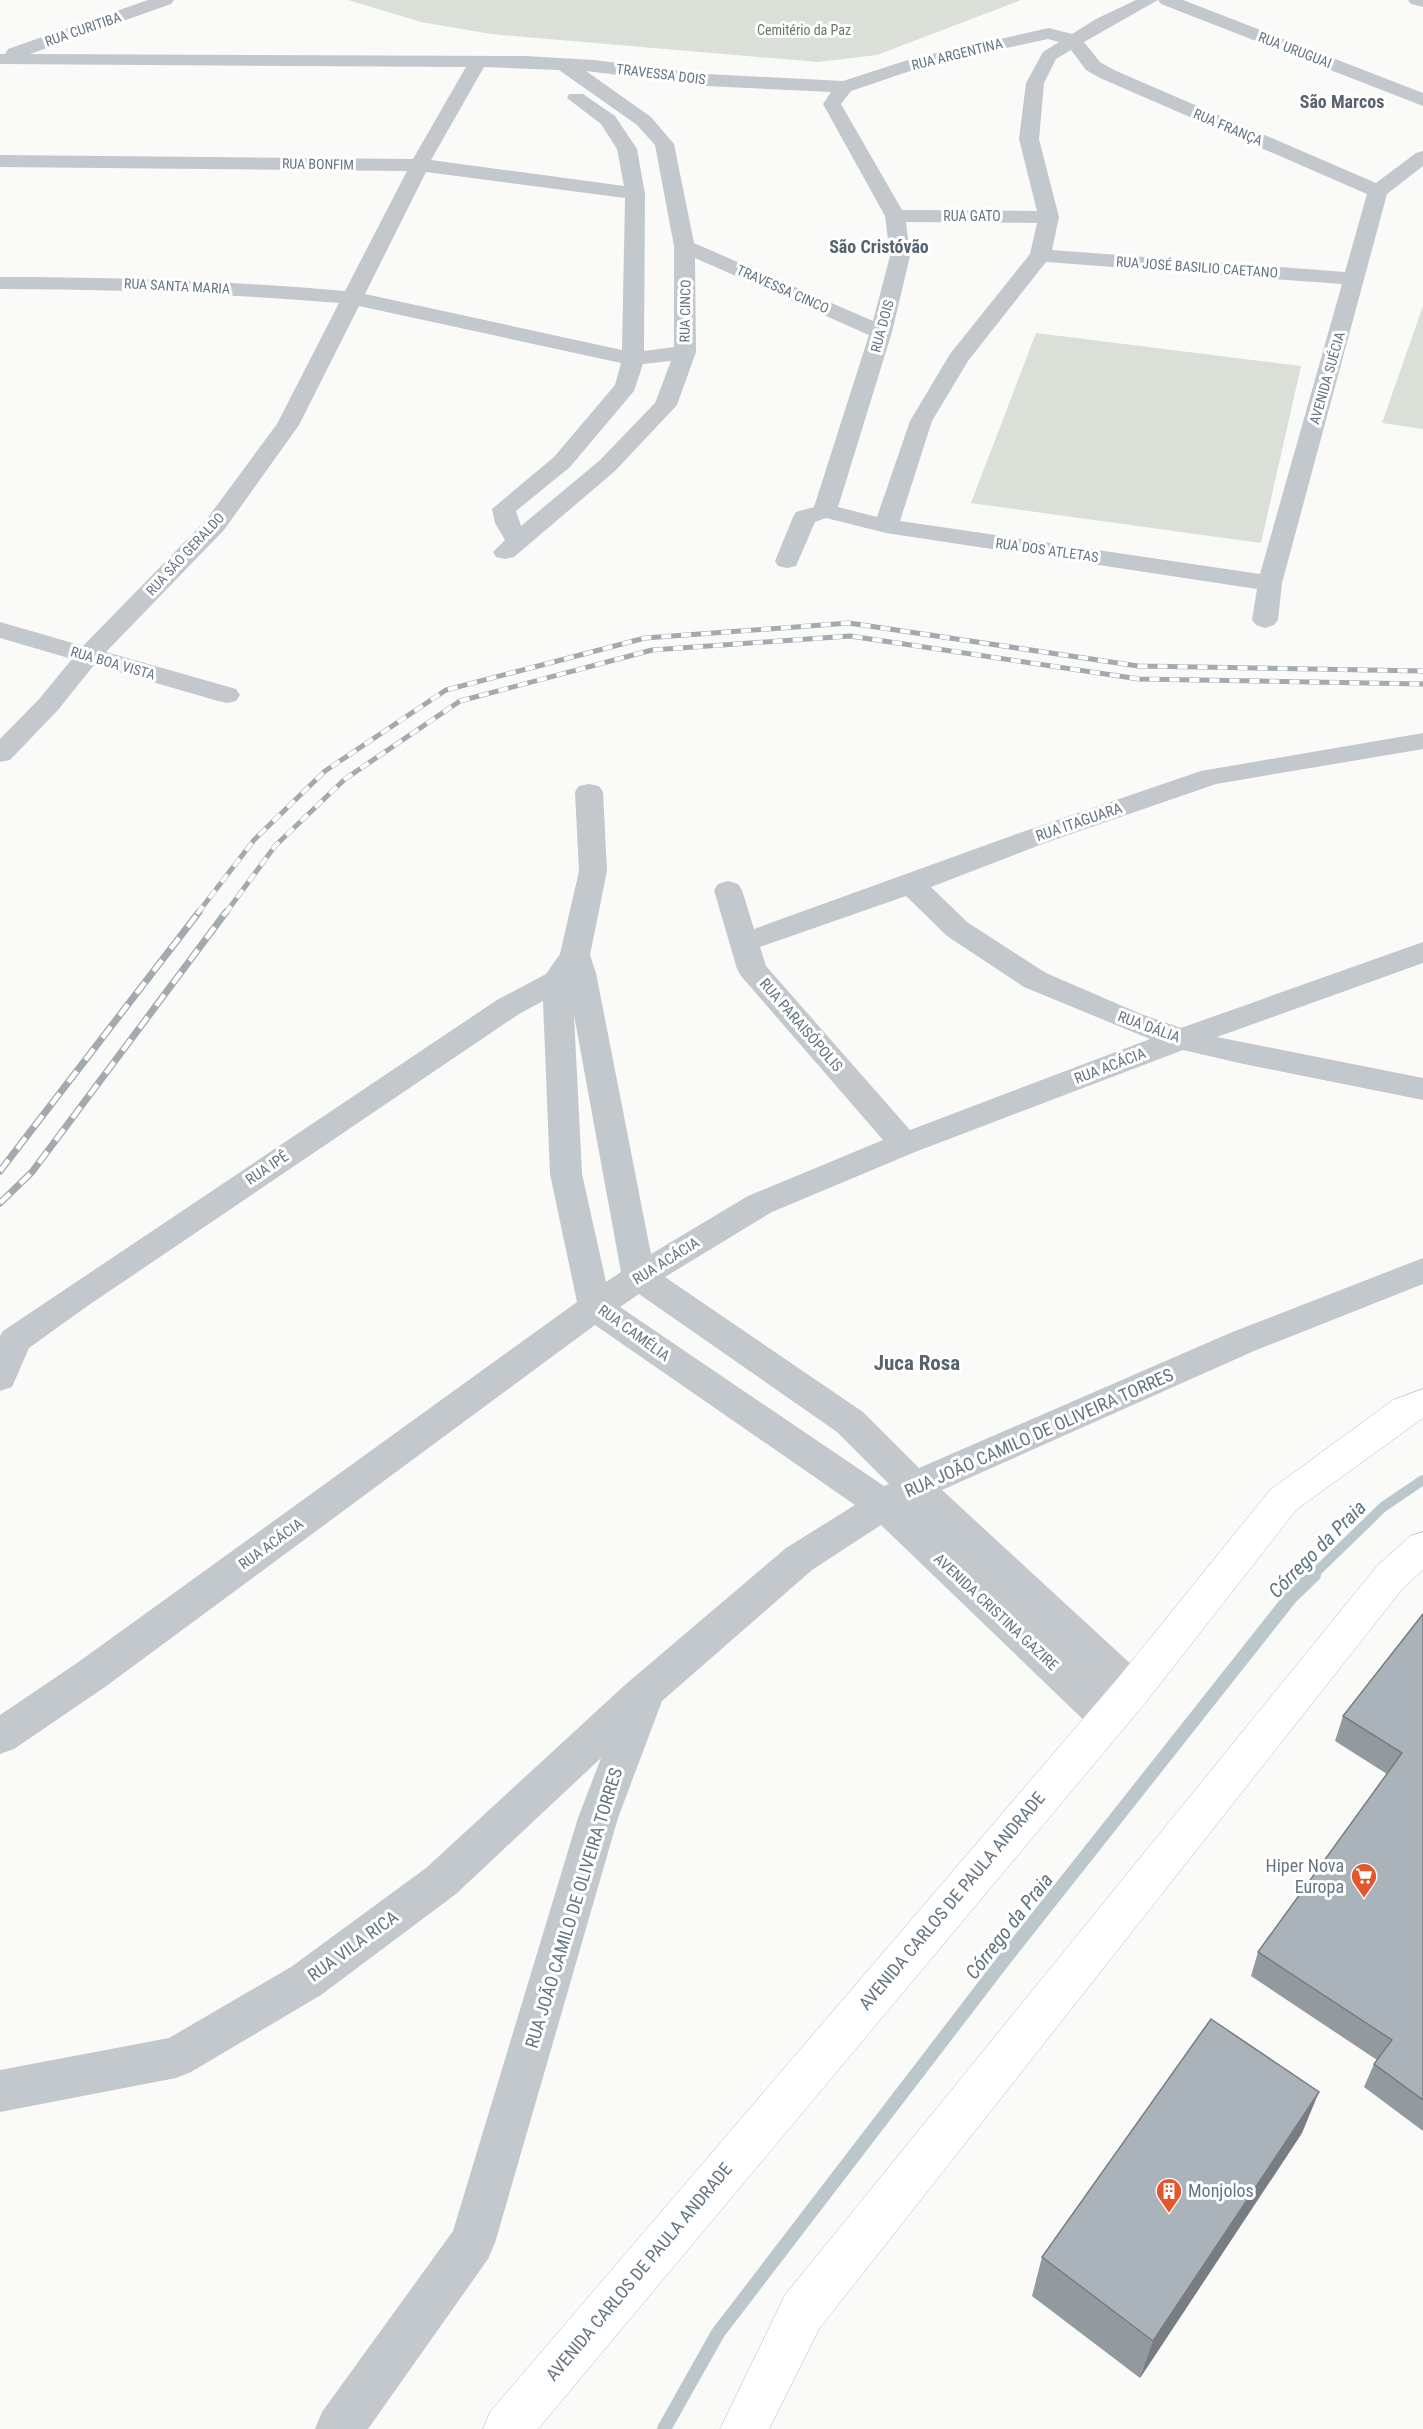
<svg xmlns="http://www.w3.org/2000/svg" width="1423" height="2429" viewBox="0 0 1423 2429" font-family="'Roboto Condensed',sans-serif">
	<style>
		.green { fill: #dadfd7 }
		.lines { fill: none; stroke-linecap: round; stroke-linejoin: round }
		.stream-far1 { stroke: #bbc7cb; stroke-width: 10 }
		.stream { stroke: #bbc7cb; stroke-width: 14 }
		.major-casing { stroke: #b5babe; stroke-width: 1 }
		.minor { fill: #c3c8cc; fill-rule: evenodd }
		.major { fill: #fff; fill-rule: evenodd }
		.rail-far1-casing { stroke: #a2aab0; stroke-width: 5 }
		.rail-casing { stroke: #a2aab0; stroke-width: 7 }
		.rail-far1 { stroke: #fff; stroke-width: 4; stroke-dasharray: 10; stroke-linecap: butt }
		.rail { stroke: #fff; stroke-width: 4.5; stroke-dasharray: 14; stroke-linecap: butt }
		.wall { fill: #929a9f }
		.shaded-wall { fill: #777d82 }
		.building { fill: #aab3b9; stroke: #777d82; stroke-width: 1.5 }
		.labels { text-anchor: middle; stroke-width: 6; stroke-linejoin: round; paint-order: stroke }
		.far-street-label { font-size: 14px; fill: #657683; stroke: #fff }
		.far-park-label { font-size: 14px; fill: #687a64; stroke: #fff }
		.street-label { font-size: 15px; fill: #657683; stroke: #fff }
		.far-district-label { font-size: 18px; font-weight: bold; fill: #57646e; stroke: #fff }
		.near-street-label { font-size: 18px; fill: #657683; stroke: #fff }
		.near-poi-label { font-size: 18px; fill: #657683; stroke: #fff; text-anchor: end }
		.near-water-label { font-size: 20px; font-style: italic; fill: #60757c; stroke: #fff }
		.district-label { font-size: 21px; font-weight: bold; fill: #57646e; stroke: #fff }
	</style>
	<rect width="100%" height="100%" fill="#fafaf8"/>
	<path class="green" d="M 348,0 L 1021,0 L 877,55 L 818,62 L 491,34 L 421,22 Z
		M 1423,306 L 1423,429 L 1382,423 Z
		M 1036,333 L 1301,366 L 1261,543 L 971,503 Z"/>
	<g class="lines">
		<path class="stream-far1" d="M 1312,1576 L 1383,1507 L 1423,1480"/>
		<path class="stream" d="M 664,2429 L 718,2333 L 1007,1956 L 1291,1597 L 1314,1575"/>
		<g class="major-casing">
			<path id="major" d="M 1423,1389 L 1423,1418 L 1296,1510 L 1146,1702 L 538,2429 L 483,2429 L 490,2412 L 1118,1678 L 1270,1490 L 1393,1400 Z
				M 1423,1532 L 1423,1570 L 1403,1588 L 819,2329 L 769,2429 L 720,2429 L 785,2295 L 1377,1566 L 1410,1536 Z"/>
		</g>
		<path class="minor" d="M 148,0 L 174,0 L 171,4 L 30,54 L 525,56 L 594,60 L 706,74 L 843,81 L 914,58 L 1049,28 L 1072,34 L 1096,19 L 1136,0 L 1183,0 L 1423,93 L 1423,106 L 1161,4 L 1158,0 L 1084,42 L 1100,62 L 1114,70 L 1376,183 L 1416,153 L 1423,151 L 1423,166 L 1387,194 L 1282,583 L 1278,620 L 1274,625 L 1265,628 L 1256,625 L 1252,620 L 1257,589 L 886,533 L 826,518 L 815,522 L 796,566 L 787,568 L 778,566 L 775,561 L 793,517 L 796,512 L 814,507 L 869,335 L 695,258 L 696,352 L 677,405 L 615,471 L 514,557 L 505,559 L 496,557 L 493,552 L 505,540 L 495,523 L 492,509 L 554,457 L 615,385 L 621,363 L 359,306 L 299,425 L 224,530 L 106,652 L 236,689 L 240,695 L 236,701 L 227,703 L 218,701 L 94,665 L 58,710 L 10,760 L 0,762 L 0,739 L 40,698 L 72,659 L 0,638 L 0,622 L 83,646 L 206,520 L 277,424 L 339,303 C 226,294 113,289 0,289 L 0,277 C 116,277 230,281 345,291 L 407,171 L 0,167 L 0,155 L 413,159 L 466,67 L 0,64 L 0,54 L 5,54 L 8,49 ZM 1048,39 L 1059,42 L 1043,52 L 1026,83 L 1019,139 L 1037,211 L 902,210 L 841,104 L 851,91 L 925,66 ZM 1071,50 L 1086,70 L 1100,78 L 1367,194 L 1345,272 L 1052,250 L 1059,217 L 1039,139 L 1044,83 L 1056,59 ZM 484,67 L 559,70 L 637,125 L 655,145 L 674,246 L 674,347 L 644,351 L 645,194 L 637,149 L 615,116 L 583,94 L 569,94 L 567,98 L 601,124 L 617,149 L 624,186 L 431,160 ZM 586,71 L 706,86 L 831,92 L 823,104 L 885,216 L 890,256 L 873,321 L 694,243 L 674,144 L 651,117 ZM 426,172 L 625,198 L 622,350 L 365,294 ZM 906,222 L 1037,223 L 1030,254 L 950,354 L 910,421 L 877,517 L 838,507 L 892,332 L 910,256 ZM 1046,262 L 1342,284 L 1260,574 L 900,521 L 932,421 L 968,361 ZM 671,361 L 655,403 L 599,461 L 521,526 L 516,511 L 570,467 L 634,391 L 643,364 Z
			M 1408,0 L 1423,0 L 1423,7 L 1411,4 Z
			M 1423,733 L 1423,749 L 1216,784 L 1045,843 L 931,887 L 967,922 L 1046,973 L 1141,1014 L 1181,1028 L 1423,942 L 1423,963 L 1217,1037 L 1423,1078 L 1423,1100 L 1239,1063 L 1183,1050 L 915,1152 L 772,1212 L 665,1277 L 863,1412 L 919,1468 L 1230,1333 L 1423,1258 L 1423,1284 L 1254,1351 L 942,1490 L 1146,1678 L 1152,1690 L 1146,1702 L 1132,1707 L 1118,1702 L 910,1507 L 1121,1705 L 1127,1717 L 1121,1729 L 1107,1734 L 1093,1729 L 881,1525 L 812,1570 L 662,1701 L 618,1818 L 495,2243 L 488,2259 L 368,2429 L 315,2429 L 322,2412 L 453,2231 L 578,1818 L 601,1758 L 456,1894 L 321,1995 L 191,2072 L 176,2078 L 0,2112 L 0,2070 L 169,2038 L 291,1967 L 426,1868 L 626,1684 L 786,1548 L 855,1505 L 595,1325 L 105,1687 L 14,1749 L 0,1754 L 0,1715 L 77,1663 L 577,1302 L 550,1174 L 543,1001 L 519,1014 L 86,1307 L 29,1348 L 12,1387 L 0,1391 L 0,1336 L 3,1331 L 497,1000 L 546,974 L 560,954 L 579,871 L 575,792 L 579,786 L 589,784 L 599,786 L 603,792 L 607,871 L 590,955 L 596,973 L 651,1254 L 748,1196 L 883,1140 L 741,976 L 737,969 L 714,890 L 718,884 L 728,881 L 738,884 L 742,890 L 754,929 L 1025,831 L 1201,771 ZM 906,896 L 947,936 L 1024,987 L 1150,1039 L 910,1130 L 766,966 L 760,947 ZM 574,1015 L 621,1272 L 606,1282 L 582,1174 ZM 639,1294 L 837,1432 L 889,1484 L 884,1486 L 620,1307 Z"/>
		<use href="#major" class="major"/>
		<g class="rail-far1-casing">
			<path id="rail-far1" d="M 197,914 L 254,840 L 325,771 L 446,690 L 645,638 L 849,623 L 1138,666 L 1423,671
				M 225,914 L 275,846 L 345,779 L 460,701 L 652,650 L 850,636 L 1139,679 L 1423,684"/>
		</g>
		<g class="rail-casing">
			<path id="rail" d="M 0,1171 L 199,912
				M 0,1203 L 32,1172 L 226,912"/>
		</g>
		<use href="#rail-far1" class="rail-far1"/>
		<use href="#rail" class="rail"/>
	</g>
	<path class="wall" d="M 1423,1614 L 1423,2131 L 1364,2087 L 1374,2064 L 1377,2060 L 1251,1976 L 1258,1952 L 1387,1774 L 1335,1741 L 1343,1716 Z
		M 1302,2133 L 1140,2378 L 1032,2296 L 1042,2257 Z"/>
	<path class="shaded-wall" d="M 1319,2092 L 1302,2133 L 1140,2378 L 1153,2341 Z"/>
	<path class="building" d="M 1423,1614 L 1423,2100 L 1374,2064 L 1392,2040 L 1258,1952 L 1402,1753 L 1343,1716 Z
		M 1211,2019 L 1319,2092 L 1153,2341 L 1042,2257 Z"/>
	<defs>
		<g id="supermarket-pin" transform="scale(1.35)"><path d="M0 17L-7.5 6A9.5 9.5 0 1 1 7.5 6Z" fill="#e4572e" stroke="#fff"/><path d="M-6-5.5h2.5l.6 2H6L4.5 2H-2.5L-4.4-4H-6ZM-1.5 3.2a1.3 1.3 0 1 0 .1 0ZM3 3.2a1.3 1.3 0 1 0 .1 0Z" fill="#fff"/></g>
		<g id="building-pin" transform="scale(1.35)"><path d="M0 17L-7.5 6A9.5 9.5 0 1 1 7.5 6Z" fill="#e4572e" stroke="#fff"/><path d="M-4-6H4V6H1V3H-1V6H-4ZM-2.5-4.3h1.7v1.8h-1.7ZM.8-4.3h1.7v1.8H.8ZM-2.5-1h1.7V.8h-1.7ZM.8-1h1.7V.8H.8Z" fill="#fff"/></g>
	</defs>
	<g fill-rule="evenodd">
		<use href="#supermarket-pin" x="1364" y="1876"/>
		<use href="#building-pin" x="1169" y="2191"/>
	</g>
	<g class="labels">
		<g class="far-street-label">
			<text transform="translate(83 29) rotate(-19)" y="5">RUA CURITIBA</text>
			<text transform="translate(1295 50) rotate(21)" y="5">RUA URUGUAI</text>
			<text transform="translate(957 54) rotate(-14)" y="5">RUA ARGENTINA</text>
			<text transform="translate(661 74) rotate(7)" y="5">TRAVESSA DOIS</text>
			<text transform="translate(1228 127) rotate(23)" y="5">RUA FRANÇA</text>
			<text transform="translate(318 164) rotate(1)" y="5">RUA BONFIM</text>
			<text x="972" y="221">RUA GATO</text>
			<text transform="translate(1197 267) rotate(4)" y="5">RUA JOSÉ BASILIO CAETANO</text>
			<text transform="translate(177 286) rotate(3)" y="5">RUA SANTA MARIA</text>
			<text transform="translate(783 289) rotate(24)" y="5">TRAVESSA CINCO</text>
			<text transform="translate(685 311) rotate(-89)" y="5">RUA CINCO</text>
			<text transform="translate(882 326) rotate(-75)" y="5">RUA DOIS</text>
			<text transform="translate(1327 378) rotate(-74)" y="5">AVENIDA SUÉCIA</text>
			<text transform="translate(1047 550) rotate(8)" y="5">RUA DOS ATLETAS</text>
			<text transform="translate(185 554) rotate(-47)" y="5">RUA SÃO GERALDO</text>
			<text transform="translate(113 663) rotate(16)" y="5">RUA BOA VISTA</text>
		</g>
		<g class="far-park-label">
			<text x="804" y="35">Cemitério da Paz</text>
		</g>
		<g class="street-label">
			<text transform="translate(1079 822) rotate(-19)" y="5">RUA ITAGUARA</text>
			<text transform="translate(801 1025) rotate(49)" y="5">RUA PARAISÓPOLIS</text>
			<text transform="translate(1149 1027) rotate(20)" y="5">RUA DÁLIA</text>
			<text transform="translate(1110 1066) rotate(-21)" y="5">RUA ACÁCIA</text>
			<text transform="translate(267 1168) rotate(-34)" y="5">RUA IPÊ</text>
			<text transform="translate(666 1261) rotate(-32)" y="5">RUA ACÁCIA</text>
			<text transform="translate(634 1333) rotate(36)" y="5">RUA CAMÉLIA</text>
			<text transform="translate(271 1544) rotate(-36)" y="5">RUA ACÁCIA</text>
			<text transform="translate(996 1612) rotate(43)" y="5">AVENIDA CRISTINA GAZIRE</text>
		</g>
		<g class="far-district-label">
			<text x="1342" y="108">São Marcos</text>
			<text x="879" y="253">São Cristóvão</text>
		</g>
		<g class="near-street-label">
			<text transform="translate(1039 1433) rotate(-24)" y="6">RUA JOÃO CAMILO DE OLIVEIRA TORRES</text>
			<text transform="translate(952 1901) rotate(-50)" y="6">AVENIDA CARLOS DE PAULA ANDRADE</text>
			<text transform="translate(574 1908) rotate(-73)" y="6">RUA JOÃO CAMILO DE OLIVEIRA TORRES</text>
			<text transform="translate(353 1946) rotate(-36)" y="6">RUA VILA RICA</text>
			<text transform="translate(639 2272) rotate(-50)" y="6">AVENIDA CARLOS DE PAULA ANDRADE</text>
		</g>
		<g class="near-poi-label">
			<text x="1344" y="1872">Hiper Nova<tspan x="1344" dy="21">Europa</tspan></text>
			<text x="1188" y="2197" text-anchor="start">Monjolos</text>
		</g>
		<g class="near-water-label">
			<text transform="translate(1317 1549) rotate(-45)" y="7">Córrego da Praia</text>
			<text transform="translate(1009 1926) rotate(-52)" y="7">Córrego da Praia</text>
		</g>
		<g class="district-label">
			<text x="917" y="1370">Juca Rosa</text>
		</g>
	</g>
</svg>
